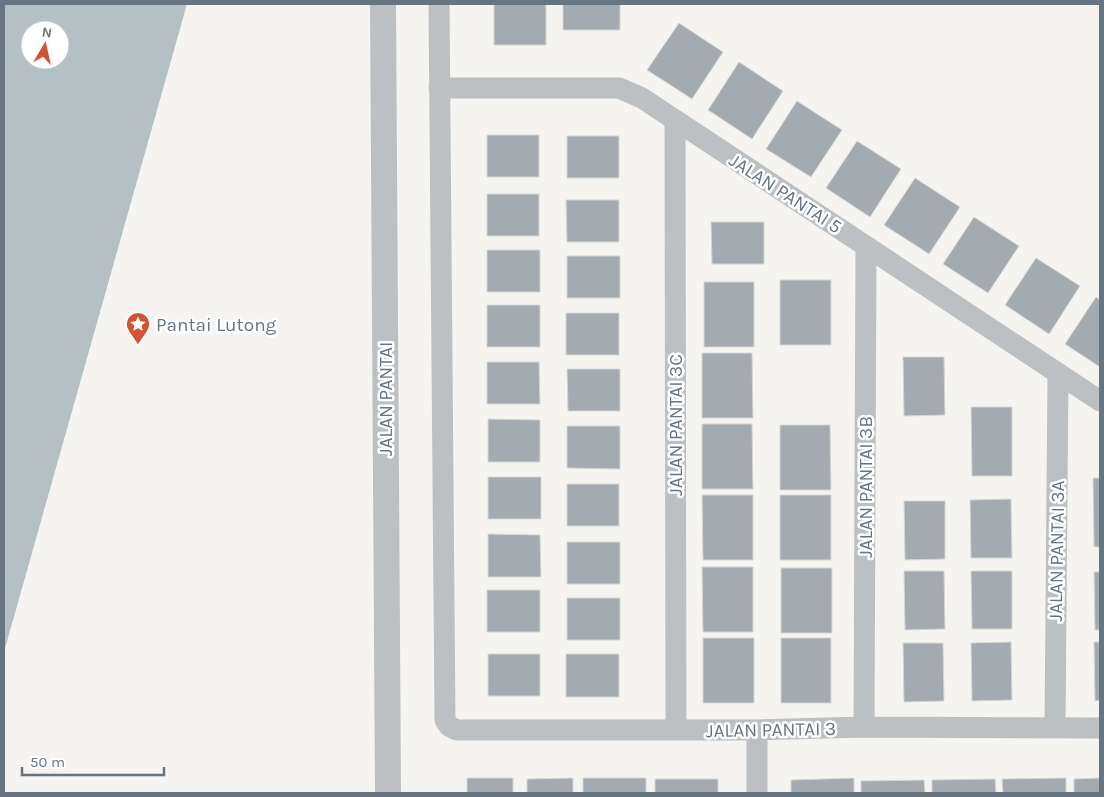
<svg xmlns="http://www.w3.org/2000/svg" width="1104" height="797" viewBox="0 0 1104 797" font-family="Karla,sans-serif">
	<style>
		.water { fill: #b4c0c3; fill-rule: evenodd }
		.building { fill: #a4abb0; stroke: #d6d6d4 }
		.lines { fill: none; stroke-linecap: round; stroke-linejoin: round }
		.minor { stroke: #bcc0c3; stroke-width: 21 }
		.tertiary { stroke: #bcc0c3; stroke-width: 26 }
		.labels { text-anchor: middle; stroke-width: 5; stroke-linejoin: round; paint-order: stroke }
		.street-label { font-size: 19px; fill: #66757f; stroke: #fff }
		.poi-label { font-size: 19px; fill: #66757f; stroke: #fff; text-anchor: start }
	</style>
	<rect width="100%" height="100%" fill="#f5f4f1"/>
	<path class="water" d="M 4,4 L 187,4 L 4,652 ZM 30,30 L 60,30 L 60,60 L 30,60 Z"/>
	<path class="building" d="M 494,4 L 546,4 L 546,45 L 494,45 Z
		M 563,4 L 620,4 L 620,30 L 563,30 Z
		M 679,23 L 723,52 L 692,99 L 647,70 Z
		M 739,62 L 783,91 L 752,139 L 708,110 Z
		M 797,101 L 842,130 L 811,177 L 766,149 Z
		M 487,135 L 539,135 L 539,177 L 487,177 Z
		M 567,136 L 619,136 L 619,178 L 567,178 Z
		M 857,141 L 901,169 L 870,217 L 826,188 Z
		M 915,178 L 960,207 L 929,254 L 884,225 Z
		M 487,194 L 539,194 L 539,236 L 487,236 Z
		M 566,200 L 619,200 L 619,242 L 567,242 Z
		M 974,217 L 1019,246 L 988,293 L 943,264 Z
		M 711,222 L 764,222 L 764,264 L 712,264 Z
		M 487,250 L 540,250 L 540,292 L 487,292 Z
		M 567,256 L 620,256 L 620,298 L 567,298 Z
		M 1036,258 L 1080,286 L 1049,334 L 1005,305 Z
		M 780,280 L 831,280 L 831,345 L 780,345 Z
		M 704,282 L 754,282 L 754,347 L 704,347 Z
		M 1096,297 L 1100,300 L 1100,367 L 1065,344 Z
		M 487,305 L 540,305 L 540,347 L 487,347 Z
		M 566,313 L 619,313 L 619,355 L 566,355 Z
		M 702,353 L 752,353 L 753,418 L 702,418 Z
		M 903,357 L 944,357 L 945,415 L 904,416 Z
		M 487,362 L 539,362 L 540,404 L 487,404 Z
		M 567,369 L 620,369 L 620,411 L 568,411 Z
		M 971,407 L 1012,407 L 1012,476 L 972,476 Z
		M 488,419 L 540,420 L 540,462 L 488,462 Z
		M 702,424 L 752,424 L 753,489 L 702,489 Z
		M 780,425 L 830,425 L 831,490 L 780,490 Z
		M 567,426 L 620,426 L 620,469 L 567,468 Z
		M 488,477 L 541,477 L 541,519 L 488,519 Z
		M 1093,478 L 1100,478 L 1100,547 L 1094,547 Z
		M 567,484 L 619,484 L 619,526 L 567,526 Z
		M 702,495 L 753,495 L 753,560 L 703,560 Z
		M 780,495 L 831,495 L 831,560 L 780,560 Z
		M 1011,499 L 1012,558 L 971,558 L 970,500 Z
		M 904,501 L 945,501 L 945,559 L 905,560 Z
		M 488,534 L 540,535 L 541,577 L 488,577 Z
		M 567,542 L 620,542 L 620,584 L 567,584 Z
		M 702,567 L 753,567 L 753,632 L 703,632 Z
		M 781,568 L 832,568 L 832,633 L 781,633 Z
		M 904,571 L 944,571 L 945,629 L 905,630 Z
		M 971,571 L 1012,571 L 1012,629 L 972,629 Z
		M 1094,572 L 1100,572 L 1100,630 L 1095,630 Z
		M 487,590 L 540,590 L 540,632 L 487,632 Z
		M 567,598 L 620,598 L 620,640 L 567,640 Z
		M 703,638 L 754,638 L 754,703 L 703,703 Z
		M 781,638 L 831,638 L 831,703 L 781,703 Z
		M 1011,642 L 1012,700 L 972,701 L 971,643 Z
		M 1094,642 L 1100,642 L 1100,700 L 1095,701 Z
		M 903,643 L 943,643 L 944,701 L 904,702 Z
		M 488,654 L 540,654 L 540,696 L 488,696 Z
		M 566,654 L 619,654 L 619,697 L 566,697 Z
		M 467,778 L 513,778 L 513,793 L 467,793 Z
		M 573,778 L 573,793 L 527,793 L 527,779 Z
		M 583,778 L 646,778 L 646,793 L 583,793 Z
		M 854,778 L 854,793 L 791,793 L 791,780 Z
		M 1066,778 L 1066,793 L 1003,793 L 1002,779 Z
		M 1100,778 L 1100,793 L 1074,793 L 1074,779 Z
		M 655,779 L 718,779 L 718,793 L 655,793 Z
		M 995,779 L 996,793 L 932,793 L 932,780 Z
		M 924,780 L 925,793 L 861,793 L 861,781 Z"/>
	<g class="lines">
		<path class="minor" d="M 439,4 L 445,720 L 449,726 L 457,730 L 757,730 L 864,727 L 1100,728
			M 439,88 L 619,88 L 642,98 L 1100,401
			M 675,120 L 676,730
			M 864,727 L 866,246
			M 1055,728 L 1058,374
			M 757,730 L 757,793"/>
		<path class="tertiary" d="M 383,4 L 388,793"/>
	</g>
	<defs>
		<g id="sight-pin" transform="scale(1.25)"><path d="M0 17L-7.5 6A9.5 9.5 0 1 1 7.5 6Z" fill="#d25234" stroke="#fff"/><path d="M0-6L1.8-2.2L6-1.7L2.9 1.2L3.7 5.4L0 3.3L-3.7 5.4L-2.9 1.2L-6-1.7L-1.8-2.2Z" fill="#fff"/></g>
	</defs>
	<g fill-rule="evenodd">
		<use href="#sight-pin" x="138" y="324"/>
	</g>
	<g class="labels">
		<g class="street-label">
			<text transform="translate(786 193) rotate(33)" y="7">JALAN PANTAI 5</text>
			<text transform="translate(385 399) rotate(-90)" y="7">JALAN PANTAI</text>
			<text transform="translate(675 425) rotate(-90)" y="7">JALAN PANTAI 3C</text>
			<text transform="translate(865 487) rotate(-90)" y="7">JALAN PANTAI 3B</text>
			<text transform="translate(1056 551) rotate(-89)" y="7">JALAN PANTAI 3A</text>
			<text transform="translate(771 729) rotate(-1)" y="7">JALAN PANTAI 3</text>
		</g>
		<g class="poi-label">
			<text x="156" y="331">Pantai Lutong</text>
		</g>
	</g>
	<rect width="1104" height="797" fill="none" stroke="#66757f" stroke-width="10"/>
	<g transform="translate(45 45) rotate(9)"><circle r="24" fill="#ffffff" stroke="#c2c8cc"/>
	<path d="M0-4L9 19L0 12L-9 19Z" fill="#d25234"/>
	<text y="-8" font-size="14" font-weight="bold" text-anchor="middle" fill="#66757f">N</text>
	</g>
	<path d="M22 767v8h142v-8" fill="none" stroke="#66757f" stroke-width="2.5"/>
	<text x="30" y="767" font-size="15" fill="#66757f" stroke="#ffffff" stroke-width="4" paint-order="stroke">50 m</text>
</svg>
